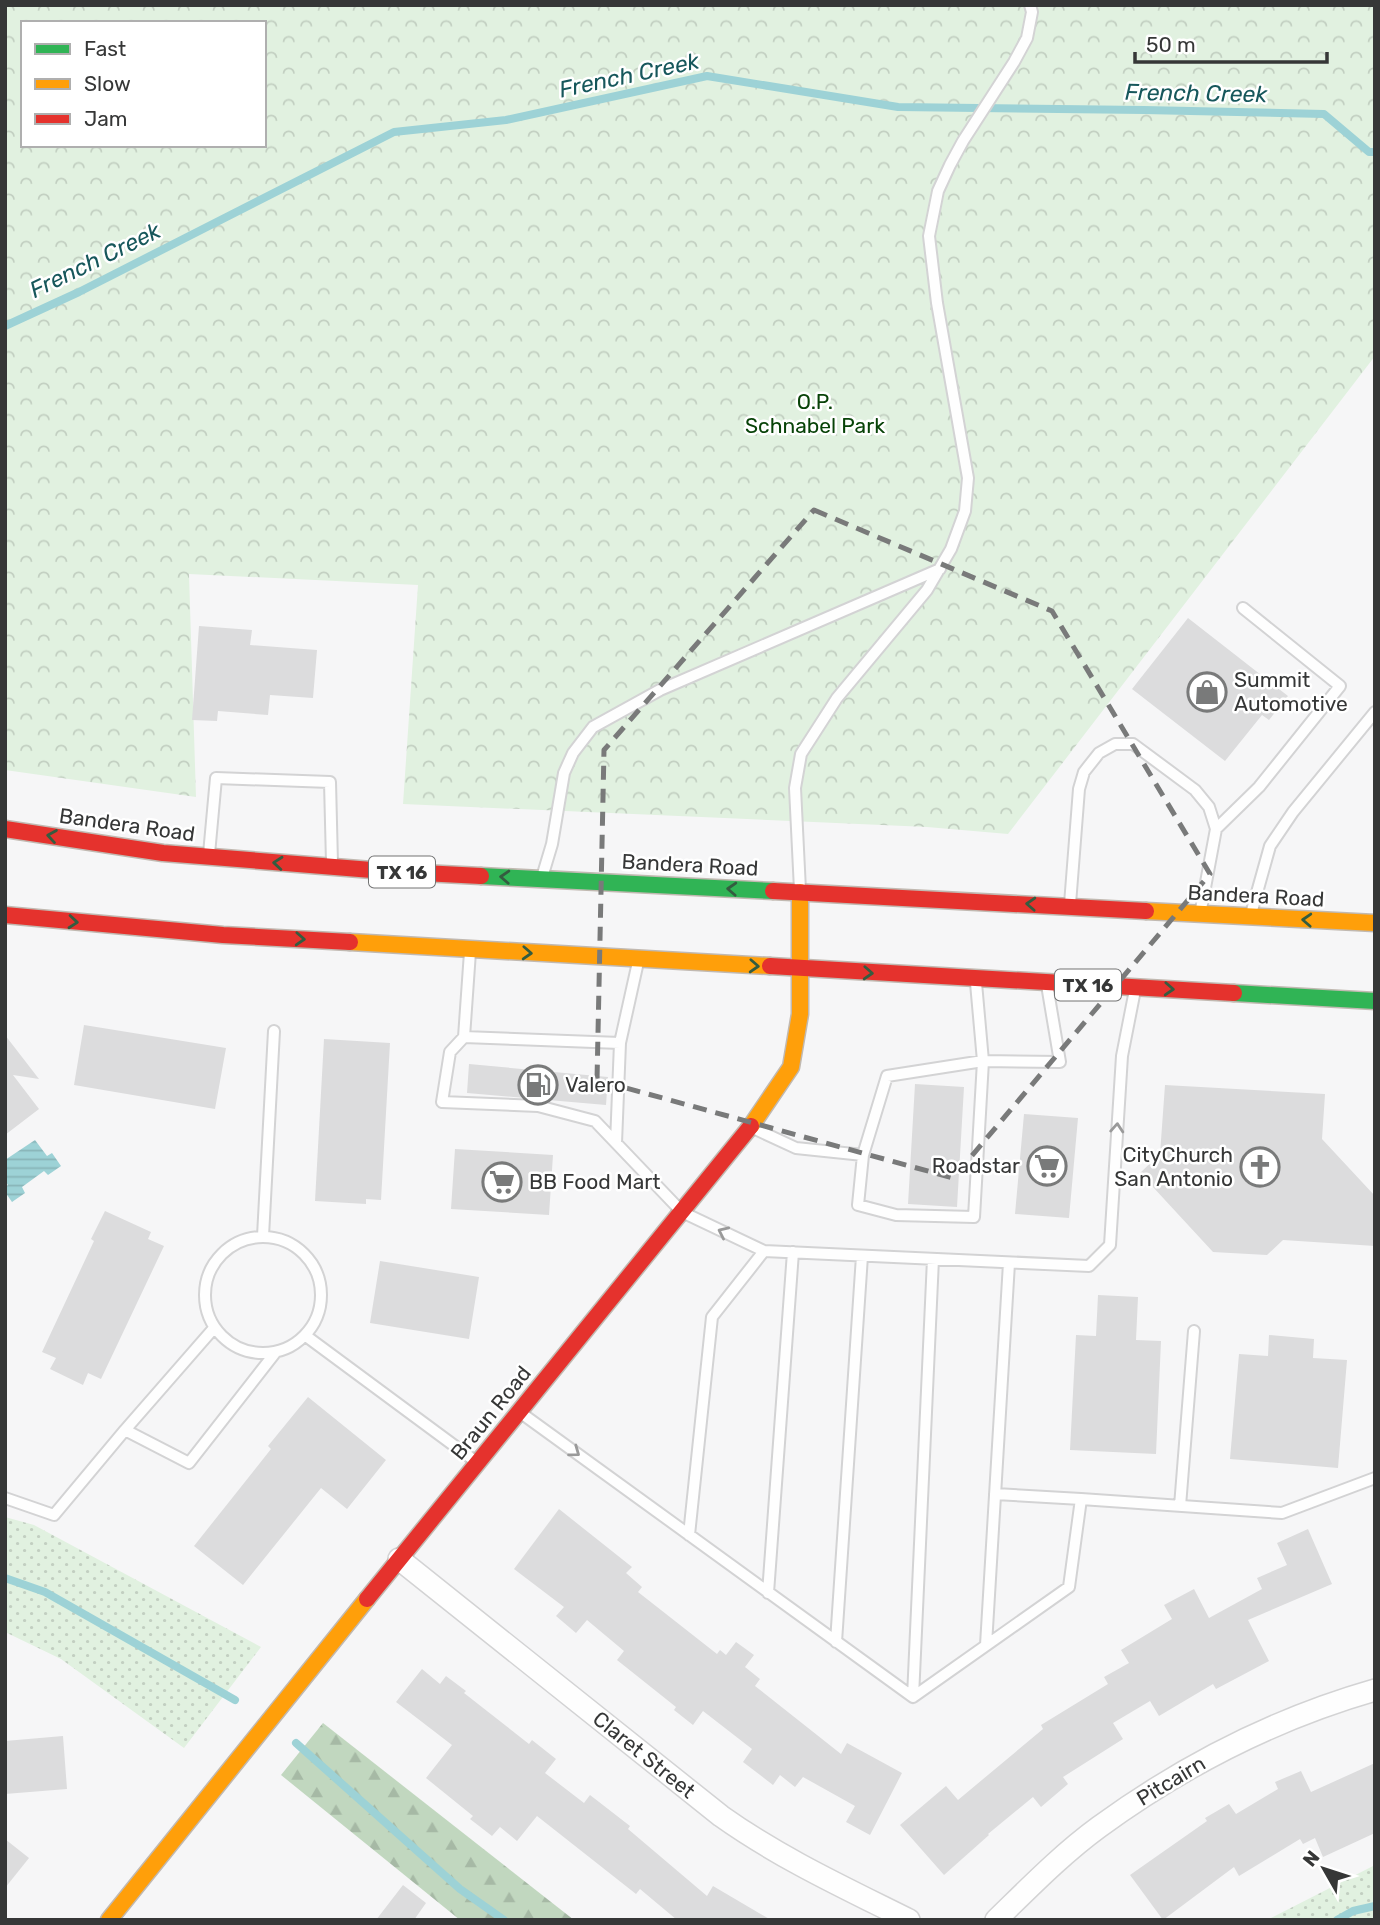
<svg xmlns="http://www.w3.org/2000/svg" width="1380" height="1925" viewBox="0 0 1380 1925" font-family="Rubik,sans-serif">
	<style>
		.grass { fill: url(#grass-dots) }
		.forest { fill: url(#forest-firs) }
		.park { fill: url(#park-crowns); fill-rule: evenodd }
		.water { fill: url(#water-rules) }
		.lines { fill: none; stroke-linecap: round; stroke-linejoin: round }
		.stream { stroke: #9dd2d6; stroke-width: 8 }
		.building { fill: #dcdcdd }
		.lane-casing { stroke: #d3d3d4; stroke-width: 14 }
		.street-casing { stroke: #d3d3d4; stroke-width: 24 }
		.fast-casing { stroke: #c1b9b1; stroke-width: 19 }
		.slow-casing { stroke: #c1b9b1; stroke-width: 19 }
		.jam-casing { stroke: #c1b9b1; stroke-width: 19 }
		.lane { stroke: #fefefe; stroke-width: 10 }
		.street { stroke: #fefefe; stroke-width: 21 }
		.fast { stroke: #30b455; stroke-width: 16 }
		.slow { stroke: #ff9f0a; stroke-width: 16 }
		.jam { stroke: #e5322d; stroke-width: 16 }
		.oneway { stroke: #345c40 }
		.oneway2 { stroke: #9a9a9a }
		.marked { fill: none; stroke: #797a7a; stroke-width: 5; stroke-dasharray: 14 9; stroke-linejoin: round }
		.labels { text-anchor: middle; stroke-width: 5; stroke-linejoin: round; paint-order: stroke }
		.shield { fill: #fff; stroke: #727373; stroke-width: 2 }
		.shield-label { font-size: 19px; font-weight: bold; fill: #363737 }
		.park-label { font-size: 21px; fill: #084308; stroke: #fff }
		.poi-label { font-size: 21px; fill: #363737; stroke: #fff; text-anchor: start }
		.street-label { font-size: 21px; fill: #363737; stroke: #fff }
		.water-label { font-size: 23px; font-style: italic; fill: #16575b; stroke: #fff }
	</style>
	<defs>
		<pattern id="grass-dots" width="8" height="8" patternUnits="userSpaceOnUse" patternTransform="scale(1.75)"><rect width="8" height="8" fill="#e1f1e0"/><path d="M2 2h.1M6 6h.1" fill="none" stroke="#c2cfc1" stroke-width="1.8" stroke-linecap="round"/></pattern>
		<pattern id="forest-firs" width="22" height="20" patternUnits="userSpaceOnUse" patternTransform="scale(1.75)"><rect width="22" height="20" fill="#c1d7bf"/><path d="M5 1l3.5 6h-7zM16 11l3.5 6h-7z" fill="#a6b9a5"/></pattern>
		<pattern id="park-crowns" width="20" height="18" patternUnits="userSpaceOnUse" patternTransform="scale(1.75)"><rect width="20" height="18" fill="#e1f1e0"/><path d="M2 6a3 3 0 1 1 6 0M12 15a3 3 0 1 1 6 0" fill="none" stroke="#c2cfc1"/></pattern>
		<pattern id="water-rules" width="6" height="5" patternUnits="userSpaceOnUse" patternTransform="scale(1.75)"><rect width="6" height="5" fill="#9dd2d6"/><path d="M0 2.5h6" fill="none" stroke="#88b5b8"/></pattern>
	</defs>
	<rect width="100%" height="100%" fill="#f6f6f7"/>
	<path class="grass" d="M 5,1517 L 34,1525 L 261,1647 L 184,1748 L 61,1659 L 5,1632 Z
		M 1375,1865 L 1375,1920 L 1267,1920 Z"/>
	<path class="forest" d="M 323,1723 L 574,1920 L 460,1920 L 281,1775 Z"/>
	<path class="park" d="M 5,5 L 1375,5 L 1375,356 L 1008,834 L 927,827 L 403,804 L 418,585 L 189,574 L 196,797 L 5,770 ZM 23,23 L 264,23 L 264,145 L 23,145 Z"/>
	<path class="water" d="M 35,1140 L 47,1156 L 52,1153 L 61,1166 L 48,1175 L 44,1171 L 22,1187 L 25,1193 L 12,1202 L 5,1192 L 5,1187 L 8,1185 L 5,1181 L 5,1160 Z"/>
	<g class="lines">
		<path class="stream" d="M 5,326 L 79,292 L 394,132 L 506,120 L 707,76 L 898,107 L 1144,110 L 1324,114 L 1369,152 L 1375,152
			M 5,1578 L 45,1592 L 235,1700
			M 296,1743 L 460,1889 L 504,1920
			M 1337,1920 L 1353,1911 L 1375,1906"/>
	</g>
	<path class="building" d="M 1188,618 L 1288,696 L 1269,720 L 1262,715 L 1225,761 L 1132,689 Z
		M 199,626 L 252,630 L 250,645 L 317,650 L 313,698 L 270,695 L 268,715 L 218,711 L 217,721 L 192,720 Z
		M 84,1025 L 226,1048 L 215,1109 L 74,1085 Z
		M 5,1035 L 39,1079 L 13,1075 L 39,1109 L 5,1135 Z
		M 324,1039 L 390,1043 L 381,1200 L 366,1199 L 366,1204 L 315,1201 Z
		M 469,1064 L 608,1077 L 606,1105 L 467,1093 Z
		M 915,1084 L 964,1087 L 957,1207 L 908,1204 Z
		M 1165,1085 L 1325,1094 L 1322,1139 L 1375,1196 L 1375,1246 L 1283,1240 L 1267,1255 L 1213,1252 L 1140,1173 L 1160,1154 Z
		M 1024,1114 L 1078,1118 L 1069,1218 L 1015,1214 Z
		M 455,1149 L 553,1155 L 549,1215 L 451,1209 Z
		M 105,1211 L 151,1232 L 148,1239 L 164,1246 L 101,1379 L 88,1373 L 83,1385 L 50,1369 L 56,1358 L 42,1352 L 94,1241 L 91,1239 Z
		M 380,1261 L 479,1277 L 469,1339 L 370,1323 Z
		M 1098,1295 L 1138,1297 L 1136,1340 L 1161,1341 L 1156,1454 L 1070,1450 L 1076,1335 L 1096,1336 Z
		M 1269,1335 L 1314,1339 L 1313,1358 L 1347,1360 L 1338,1468 L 1230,1459 L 1239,1354 L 1268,1356 Z
		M 308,1397 L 386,1460 L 347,1509 L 321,1488 L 243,1585 L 194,1546 L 271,1449 L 268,1446 Z
		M 559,1509 L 632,1567 L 626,1573 L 642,1587 L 638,1592 L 717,1654 L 720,1650 L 726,1655 L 736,1642 L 754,1655 L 745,1667 L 760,1679 L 755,1686 L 841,1754 L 847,1743 L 902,1773 L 870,1835 L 846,1822 L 855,1806 L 803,1777 L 795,1787 L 780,1775 L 773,1785 L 743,1762 L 752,1749 L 703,1711 L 693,1725 L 674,1710 L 676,1707 L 617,1660 L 624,1651 L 587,1620 L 576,1633 L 556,1616 L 564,1607 L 514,1569 Z
		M 1308,1529 L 1332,1584 L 1248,1620 L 1269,1661 L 1216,1689 L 1213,1684 L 1159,1716 L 1150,1701 L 1113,1723 L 1123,1739 L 1063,1777 L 1068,1784 L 1041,1807 L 1033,1797 L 988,1834 L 989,1835 L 944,1875 L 900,1825 L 946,1786 L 958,1800 L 1043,1729 L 1041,1725 L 1108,1684 L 1104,1677 L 1129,1663 L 1121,1650 L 1172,1619 L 1164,1605 L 1194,1589 L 1209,1618 L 1262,1589 L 1257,1578 L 1287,1565 L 1277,1543 Z
		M 422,1669 L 440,1684 L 446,1676 L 466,1691 L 464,1693 L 529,1744 L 532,1740 L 556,1759 L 545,1773 L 584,1803 L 590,1795 L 630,1826 L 628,1829 L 707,1896 L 713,1886 L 771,1920 L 677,1920 L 640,1889 L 636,1894 L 537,1816 L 517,1841 L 500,1827 L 492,1836 L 470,1819 L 473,1816 L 426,1778 L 452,1745 L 396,1702 Z
		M 63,1736 L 67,1789 L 5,1794 L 5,1741 Z
		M 1375,1763 L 1375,1833 L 1323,1857 L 1315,1838 L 1303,1844 L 1300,1839 L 1239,1876 L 1234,1867 L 1163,1920 L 1130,1875 L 1207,1821 L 1205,1818 L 1229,1804 L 1236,1814 L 1278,1789 L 1275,1782 L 1301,1771 L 1311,1792 Z
		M 5,1839 L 29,1858 L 5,1888 Z
		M 403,1885 L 426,1903 L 414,1920 L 376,1920 Z"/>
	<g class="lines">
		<g class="lane-casing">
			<path id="lane" d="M 1216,829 L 1259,787 L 1340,686 L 1243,608
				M 209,854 L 216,778 L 330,782 L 332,863
				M 543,874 L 552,844 L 564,773 L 573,753 L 593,727 L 660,690 L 940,569
				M 800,890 L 795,788 L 801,754 L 837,698 L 927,590 L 951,549 L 965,511 L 968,478 L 937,303 L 929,236 L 938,191 L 950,165 L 963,141 L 1014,62 L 1027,38 L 1032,12 L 1030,5
				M 1070,904 L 1079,789 L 1084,772 L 1099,753 L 1115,744 L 1133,744 L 1195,790 L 1209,807 L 1216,829 L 1201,909
				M 1251,914 L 1270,846 L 1293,812 L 1375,712
				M 470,952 L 464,1037 L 620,1043 L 638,962
				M 464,1037 L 450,1052 L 442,1102 L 538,1106 L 595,1121 L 682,1212 L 764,1251 L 1089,1266 L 1110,1245 L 1122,1056 L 1135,990
				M 753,1128 L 796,1148 L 863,1155 L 887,1076 L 983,1061 L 976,983
				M 616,1143 L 620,1043
				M 863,1155 L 858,1205 L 896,1215 L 974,1217 L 983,1061 L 1060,1062 L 1047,985
				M 263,1236 L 274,1031
				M205 1295a58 58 0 1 1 116 0a58 58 0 1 1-116 0Z
				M 306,1336 L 475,1461
				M 521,1413 L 913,1697 L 1069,1587 L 1081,1499 L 1282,1513 L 1375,1478
				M 125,1430 L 214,1328
				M 995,1494 L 1081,1499
				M 5,1498 L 54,1515 L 125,1430 L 189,1463 L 275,1353
				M 1180,1506 L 1194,1331
				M 689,1535 L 712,1317 L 764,1251
				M 768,1593 L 793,1252
				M 836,1642 L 862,1256
				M 986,1645 L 1009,1263
				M 913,1697 L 933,1259"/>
		</g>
		<g class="street-casing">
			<path id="street" d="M 399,1559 L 721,1816 C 780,1858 845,1888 909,1920
				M 996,1920 C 1029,1888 1062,1854 1099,1827 C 1184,1765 1274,1719 1375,1690"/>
		</g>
		<g class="fast-casing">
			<path id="fast" d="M 481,876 L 773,891
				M 1234,993 L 1375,1001"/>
		</g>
		<g class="slow-casing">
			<path id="slow" d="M 1146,911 L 1375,923
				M 350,942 L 770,966
				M 751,1126 L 791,1067 L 800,1014 L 800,892
				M 109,1920 L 367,1599"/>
		</g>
		<g class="jam-casing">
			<path id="jam" d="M 5,829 L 163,853 L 384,871 L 481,876
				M 773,891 L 1146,911
				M 5,915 L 223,935 L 350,942
				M 770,966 L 1234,993
				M 367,1599 L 751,1126"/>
		</g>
		<use href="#lane" class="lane"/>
		<use href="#street" class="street"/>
		<use href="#fast" class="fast"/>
		<use href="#slow" class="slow"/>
		<use href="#jam" class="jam"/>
	</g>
	<defs><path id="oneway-chevron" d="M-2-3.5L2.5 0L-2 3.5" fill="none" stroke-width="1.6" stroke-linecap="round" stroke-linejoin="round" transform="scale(1.75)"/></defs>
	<g class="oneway">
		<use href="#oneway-chevron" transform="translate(52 836) rotate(-171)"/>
		<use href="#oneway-chevron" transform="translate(278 863) rotate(-175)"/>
		<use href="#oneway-chevron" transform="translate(505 877) rotate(-177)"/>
		<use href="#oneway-chevron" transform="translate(732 889) rotate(-177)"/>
		<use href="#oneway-chevron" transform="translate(1031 904) rotate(-177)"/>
		<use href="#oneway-chevron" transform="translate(1307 920) rotate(-177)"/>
		<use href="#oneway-chevron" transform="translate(73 922) rotate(5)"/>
		<use href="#oneway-chevron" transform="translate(300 939) rotate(3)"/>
		<use href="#oneway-chevron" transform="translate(527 953) rotate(3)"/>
		<use href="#oneway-chevron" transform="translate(754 966) rotate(3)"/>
		<use href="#oneway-chevron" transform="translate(868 973) rotate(3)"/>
		<use href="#oneway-chevron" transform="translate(1169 989) rotate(3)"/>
	</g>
	<g class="oneway2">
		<use href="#oneway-chevron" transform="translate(1117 1128) rotate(-86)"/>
		<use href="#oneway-chevron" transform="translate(723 1232) rotate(-155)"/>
		<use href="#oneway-chevron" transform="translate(575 1452) rotate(36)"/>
	</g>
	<path class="marked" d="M 814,510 L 1052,611 L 1210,874 L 953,1178 L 597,1080 L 604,750 Z"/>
	<defs>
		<g id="shop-ring" transform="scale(2.0125)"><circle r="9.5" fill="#fff" stroke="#797a7a" stroke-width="1.5"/><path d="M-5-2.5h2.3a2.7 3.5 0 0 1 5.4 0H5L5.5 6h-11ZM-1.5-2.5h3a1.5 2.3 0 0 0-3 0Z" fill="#797a7a"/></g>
		<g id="fuel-ring" transform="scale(2.0125)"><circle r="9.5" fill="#fff" stroke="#797a7a" stroke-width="1.5"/><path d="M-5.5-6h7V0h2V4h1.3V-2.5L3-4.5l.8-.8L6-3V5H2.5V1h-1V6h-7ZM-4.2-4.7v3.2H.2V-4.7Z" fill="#797a7a"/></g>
		<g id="supermarket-ring" transform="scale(2.0125)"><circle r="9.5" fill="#fff" stroke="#797a7a" stroke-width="1.5"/><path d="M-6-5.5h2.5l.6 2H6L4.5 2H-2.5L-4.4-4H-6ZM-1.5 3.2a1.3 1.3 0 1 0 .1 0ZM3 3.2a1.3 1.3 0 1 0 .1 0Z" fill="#797a7a"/></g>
		<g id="church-ring" transform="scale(2.0125)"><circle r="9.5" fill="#fff" stroke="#797a7a" stroke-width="1.5"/><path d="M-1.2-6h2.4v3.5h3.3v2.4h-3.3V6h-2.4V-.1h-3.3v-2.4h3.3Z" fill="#797a7a"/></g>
	</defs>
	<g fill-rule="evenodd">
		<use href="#shop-ring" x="1207" y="692"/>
		<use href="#fuel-ring" x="538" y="1085"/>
		<use href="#supermarket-ring" x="1047" y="1166"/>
		<use href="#church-ring" x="1260" y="1167"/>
		<use href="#supermarket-ring" x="502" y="1182"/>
	</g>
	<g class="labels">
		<g class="shield">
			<rect x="369" y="856.5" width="66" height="31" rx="5"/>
			<rect x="1055" y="969.5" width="66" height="31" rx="5"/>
		</g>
		<g class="shield-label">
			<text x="402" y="879">TX 16</text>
			<text x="1088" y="992">TX 16</text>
		</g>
		<g class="park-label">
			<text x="815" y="409">O.P.<tspan x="815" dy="24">Schnabel Park</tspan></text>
		</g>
		<g class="poi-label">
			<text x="1234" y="687">Summit<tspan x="1234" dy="24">Automotive</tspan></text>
			<text x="565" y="1092">Valero</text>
			<text x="1233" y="1162" text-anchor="end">CityChurch<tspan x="1233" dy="24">San Antonio</tspan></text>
			<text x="1020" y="1173" text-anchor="end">Roadstar</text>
			<text x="529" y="1189">BB Food Mart</text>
		</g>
		<g class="street-label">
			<text transform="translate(127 825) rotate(8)" y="7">Bandera Road</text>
			<text transform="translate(690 865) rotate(3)" y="7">Bandera Road</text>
			<text transform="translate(1256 896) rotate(3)" y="7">Bandera Road</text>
			<text transform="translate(491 1413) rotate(-51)" y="7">Braun Road</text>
			<text transform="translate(644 1755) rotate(39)" y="7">Claret Street</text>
			<text transform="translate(1171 1781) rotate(-31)" y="7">Pitcairn</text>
		</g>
		<g class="water-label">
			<text transform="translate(629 75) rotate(-12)" y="8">French Creek</text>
			<text transform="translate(1196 93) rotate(1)" y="8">French Creek</text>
			<text transform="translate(95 260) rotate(-26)" y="8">French Creek</text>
		</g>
	</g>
	<rect width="1380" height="1925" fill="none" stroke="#363737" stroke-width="14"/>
	<rect x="21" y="21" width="245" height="126" fill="#ffffff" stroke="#afafaf" stroke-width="2"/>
	<rect x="35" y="44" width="35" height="10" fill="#30b455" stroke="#afafaf" stroke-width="2"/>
	<text x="84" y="56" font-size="21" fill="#363737">Fast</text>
	<rect x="35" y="79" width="35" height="10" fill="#ff9f0a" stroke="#afafaf" stroke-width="2"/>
	<text x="84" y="91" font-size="21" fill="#363737">Slow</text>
	<rect x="35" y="114" width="35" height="10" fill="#e5322d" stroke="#afafaf" stroke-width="2"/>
	<text x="84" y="126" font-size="21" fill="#363737">Jam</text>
	<g transform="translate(1324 1869) rotate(309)" stroke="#ffffff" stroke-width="5" paint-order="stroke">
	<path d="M0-5L12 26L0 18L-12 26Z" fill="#363737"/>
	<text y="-10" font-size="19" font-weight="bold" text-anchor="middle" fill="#363737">N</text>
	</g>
	<path d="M1135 52v10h192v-10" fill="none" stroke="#363737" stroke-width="3.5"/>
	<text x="1146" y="52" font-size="21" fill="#363737" stroke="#ffffff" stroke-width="5" paint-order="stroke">50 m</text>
</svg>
